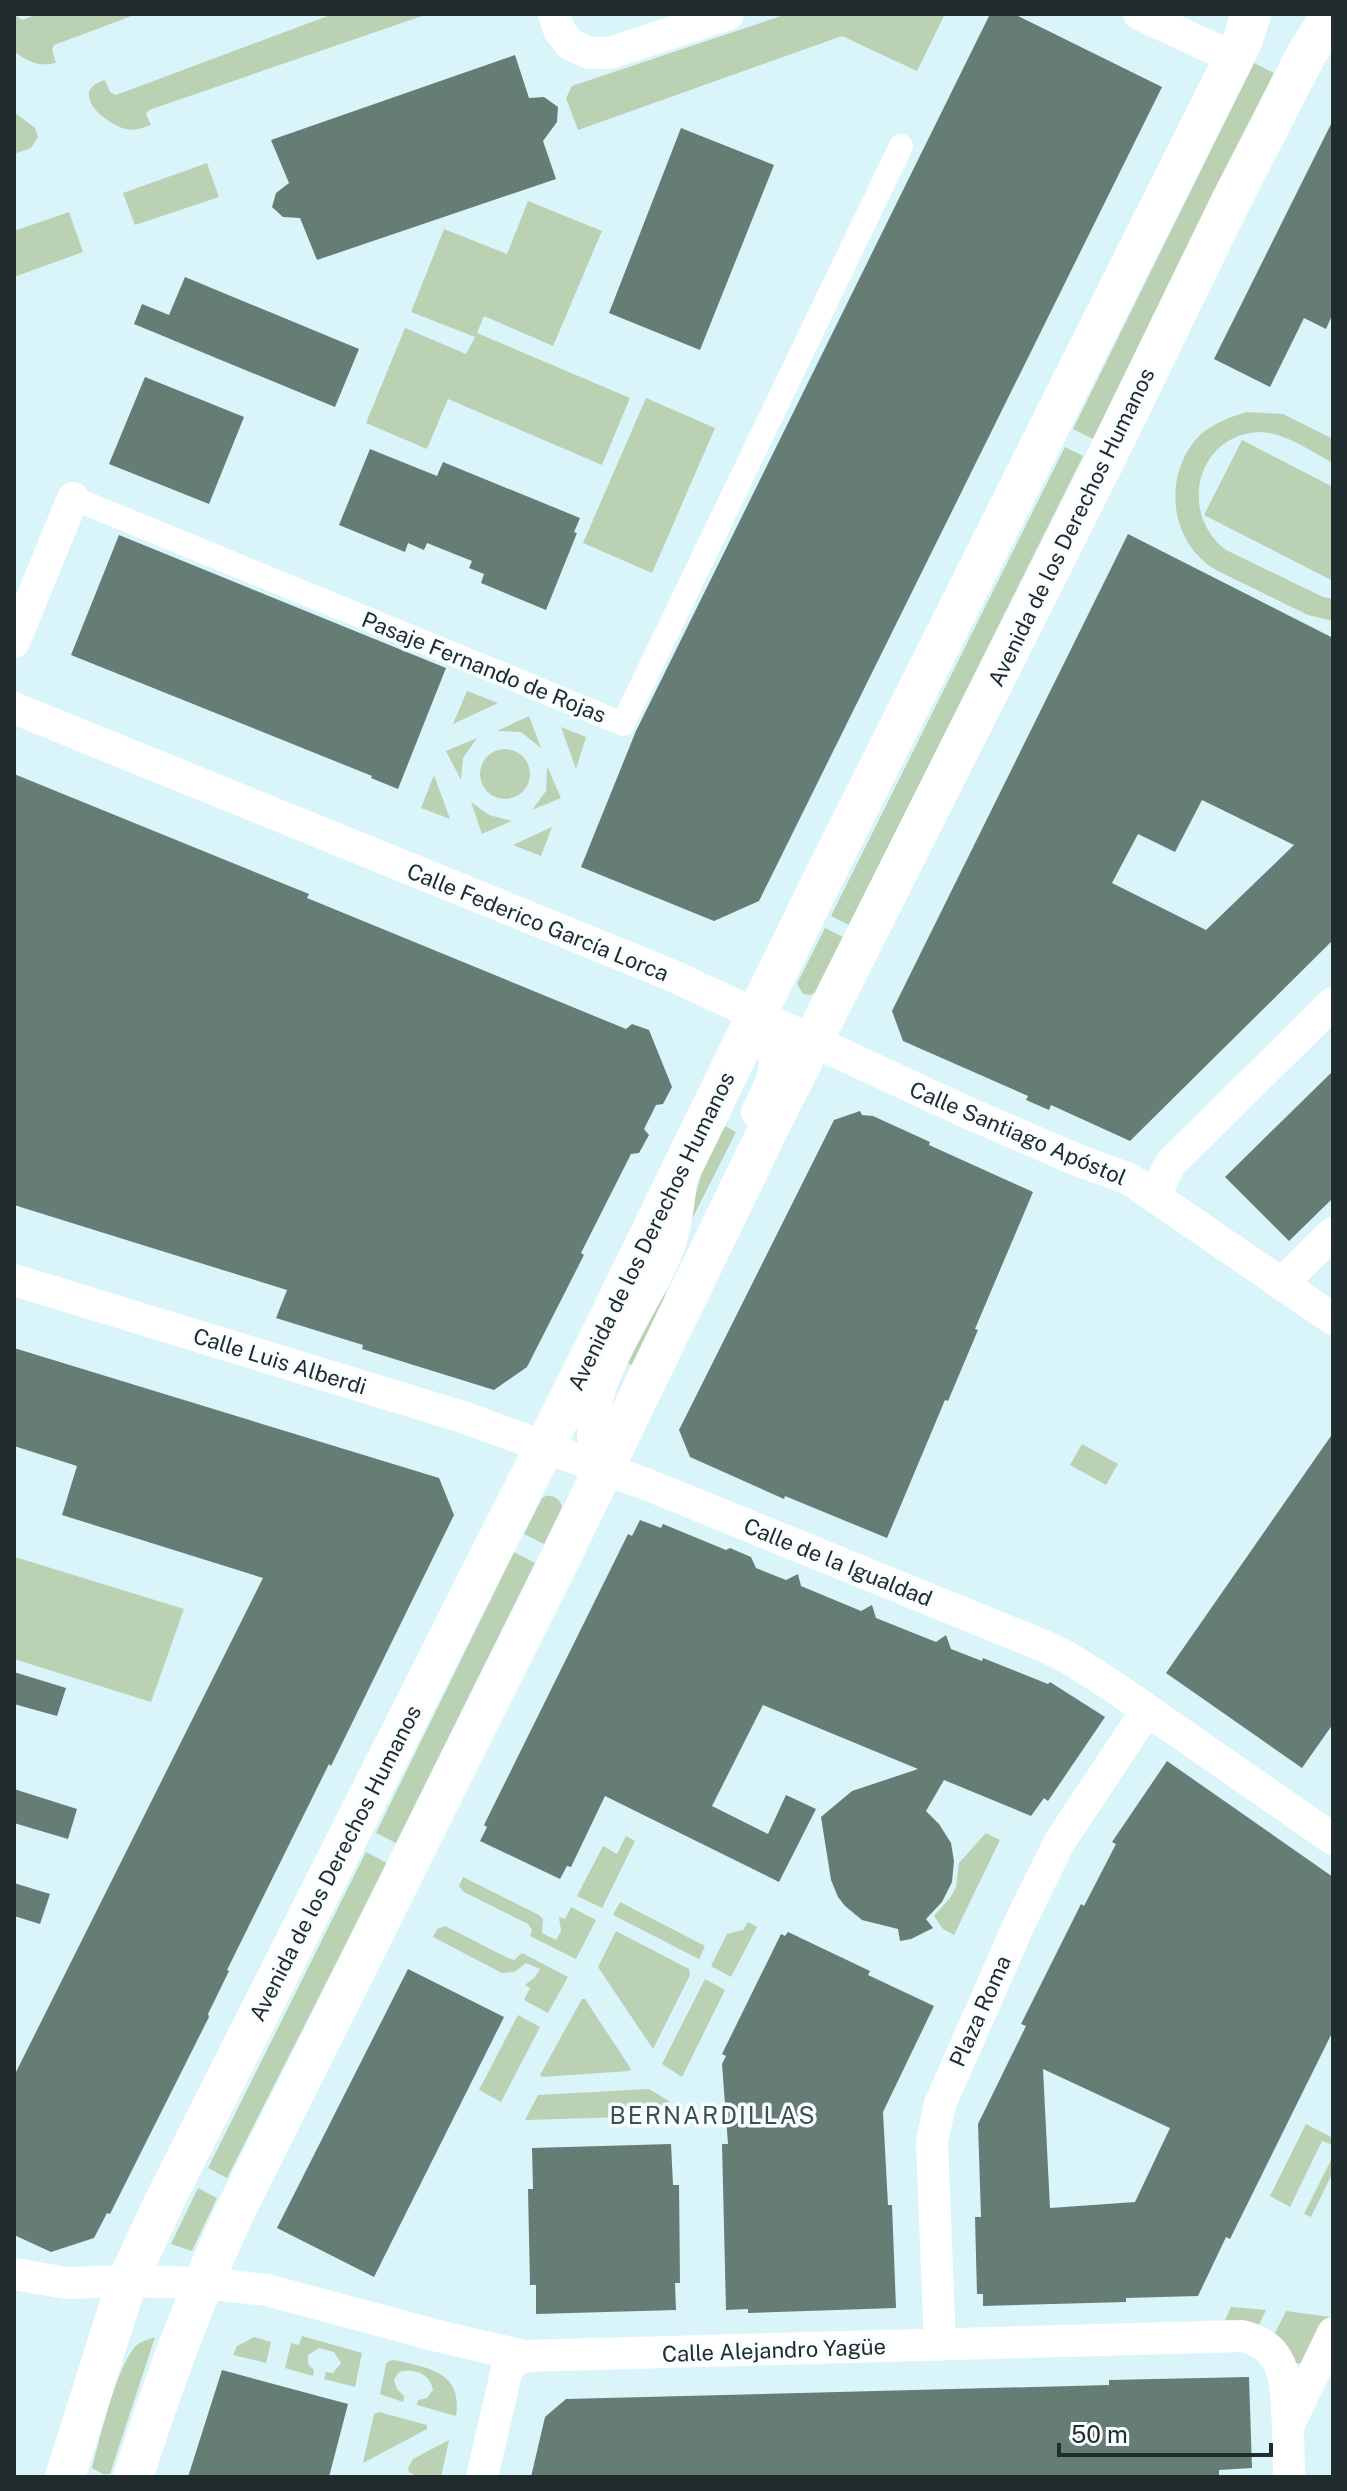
<svg xmlns="http://www.w3.org/2000/svg" width="1347" height="2491" viewBox="0 0 1347 2491" font-family="'Public Sans',sans-serif">
	<style>
		.green { fill: #bbd1b4 }
		.building { fill: #667d75; fill-rule: evenodd }
		.lines { fill: none; stroke-linecap: round; stroke-linejoin: round }
		.pedestrian { stroke: #fff; stroke-width: 24 }
		.minor { stroke: #fff; stroke-width: 32 }
		.tertiary { stroke: #fff; stroke-width: 40 }
		.labels { text-anchor: middle; stroke-width: 7; stroke-linejoin: round; paint-order: stroke }
		.street-label { font-size: 22px; fill: #212c2e; stroke: #f8fdfe }
		.neighbourhood-label { font-size: 24px; letter-spacing: 2px; fill: #395155; stroke: #f8fdfe }
	</style>
	<rect width="100%" height="100%" fill="#d9f5f9"/>
	<path class="green" d="M 14,14 L 22,20 L 38,14 L 137,14 L 54,45 L 52,50 L 56,63 C 38,67 28,62 14,51 Z
		M 333,14 L 428,14 L 149,110 L 146,114 L 151,125 C 142,128 135,131 126,129 C 105,124 67,91 105,80 L 110,92 L 116,95 Z
		M 787,14 L 945,14 L 917,71 L 842,36 L 578,130 L 566,98 L 572,86 Z
		M 1254,63 L 1274,73 L 1093,439 L 1073,429 Z
		M 14,112 L 35,128 L 38,137 L 31,148 L 14,154 Z
		M 207,163 L 219,197 L 135,225 L 123,193 Z
		M 528,201 L 602,231 L 553,346 L 484,316 L 477,333 L 630,398 L 602,465 L 448,399 L 427,449 L 366,423 L 405,328 L 466,354 L 475,337 L 411,312 L 444,229 L 507,254 Z
		M 69,212 L 83,252 L 14,277 L 14,231 Z
		M 646,398 L 715,428 L 652,573 L 583,543 Z
		M 1247,412 L 1283,414 L 1333,439 L 1333,463 C 1311,452 1285,432 1259,432 C 1196,435 1178,514 1226,550 L 1323,597 L 1333,599 L 1333,621 L 1308,615 L 1216,570 C 1170,543 1162,478 1197,438 C 1211,424 1229,417 1247,412 Z
		M 1242,440 L 1333,487 L 1333,581 L 1204,515 Z
		M 1065,447 L 1083,456 L 849,925 L 831,916 Z
		M 467,691 L 498,703 L 453,724 Z
		M 529,716 L 541,748 L 521,732 L 497,731 Z
		M 561,727 L 586,737 L 576,769 Z
		M 477,738 L 463,758 L 461,780 L 446,751 Z
		M480 774a25 25 0 1 1 50 0a25 25 0 1 1-50 0Z
		M 547,766 L 561,798 L 532,810 L 546,791 Z
		M 434,775 L 450,819 L 421,808 Z
		M 471,802 L 489,815 L 512,821 L 482,834 Z
		M 552,827 L 541,856 L 513,845 Z
		M 825,928 L 843,937 L 816,992 L 810,995 L 803,994 L 797,984 Z
		M 725,1126 L 736,1132 L 687,1229 L 674,1260 L 664,1298 L 632,1365 L 624,1362 L 689,1218 L 702,1172 Z
		M 1082,1444 L 1118,1464 L 1106,1485 L 1070,1465 Z
		M 546,1496 C 554,1495 560,1499 562,1507 L 544,1544 L 524,1534 L 542,1498 Z
		M 514,1552 L 535,1563 L 396,1843 L 376,1833 Z
		M 15,1557 L 184,1609 L 151,1702 L 14,1659 Z
		M 986,1833 L 1000,1840 L 954,1935 L 943,1929 L 934,1916 L 950,1898 L 956,1887 L 959,1863 Z
		M 626,1836 L 635,1841 L 602,1908 L 577,1896 L 603,1846 L 617,1854 Z
		M 366,1852 L 387,1863 L 227,2178 L 208,2168 Z
		M 463,1877 L 539,1915 L 543,1919 L 542,1933 L 556,1940 L 561,1931 L 559,1917 L 565,1919 L 571,1907 L 596,1920 L 576,1959 L 530,1936 L 532,1930 L 528,1924 L 464,1892 L 459,1886 Z
		M 620,1902 L 705,1946 L 699,1959 L 613,1915 Z
		M 748,1922 L 757,1927 L 731,1977 L 711,1966 L 727,1934 L 743,1930 Z
		M 445,1926 L 508,1958 L 514,1960 L 522,1953 L 568,1977 L 548,2013 L 524,2000 L 530,1988 L 525,1985 L 535,1977 L 540,1969 L 526,1963 L 514,1972 L 502,1973 L 433,1937 L 437,1929 Z
		M 616,1931 L 689,1969 L 690,1975 L 653,2049 L 598,1967 Z
		M 705,1979 L 725,1990 L 682,2077 L 662,2064 Z
		M 582,1999 L 585,1999 L 631,2069 L 629,2071 L 542,2077 L 540,2075 Z
		M 518,2015 L 540,2027 L 501,2102 L 479,2090 Z
		M 649,2089 L 669,2101 L 663,2116 L 525,2120 L 538,2095 Z
		M 1306,2124 L 1333,2138 L 1333,2145 L 1322,2141 L 1290,2207 L 1270,2196 Z
		M 1333,2156 L 1333,2172 L 1311,2217 L 1304,2214 Z
		M 198,2188 L 217,2198 L 192,2251 L 171,2244 Z
		M 1231,2307 L 1266,2310 L 1258,2327 L 1225,2320 Z
		M 1286,2311 L 1331,2317 L 1307,2365 L 1291,2362 L 1273,2337 Z
		M 302,2336 L 362,2353 L 355,2387 L 324,2379 L 326,2372 L 333,2373 L 341,2363 L 334,2352 L 319,2348 L 308,2355 L 308,2364 L 314,2370 L 313,2376 L 285,2368 L 291,2343 L 299,2345 Z
		M 155,2337 L 110,2474 L 103,2474 L 92,2468 C 100,2440 117,2362 138,2344 C 142,2341 150,2339 155,2337 Z
		M 254,2337 L 271,2342 L 266,2363 L 233,2355 L 237,2346 Z
		M 394,2360 C 428,2368 463,2371 456,2416 L 417,2405 L 418,2400 L 427,2398 L 433,2390 C 430,2373 414,2368 399,2372 L 394,2380 L 397,2389 L 404,2396 L 403,2402 L 380,2394 L 386,2364 L 389,2361 Z
		M 379,2412 L 427,2425 L 427,2429 L 363,2463 L 374,2414 Z
		M 449,2440 L 441,2477 L 418,2477 L 409,2472 L 408,2468 L 413,2459 Z"/>
	<path class="building" d="M 990,14 L 1014,14 L 1162,87 L 759,901 L 714,921 L 581,867 L 636,731 Z
		M 515,55 L 529,98 L 544,97 L 558,107 L 557,122 L 543,141 L 556,179 L 317,260 L 300,218 L 283,217 L 272,207 L 276,193 L 289,183 L 271,140 Z
		M 1333,120 L 1333,313 L 1326,329 L 1304,318 L 1270,387 L 1214,359 Z
		M 681,128 L 774,165 L 700,350 L 609,313 Z
		M 185,277 L 359,349 L 335,407 L 134,324 L 142,304 L 169,315 Z
		M 145,377 L 244,417 L 209,504 L 109,464 Z
		M 370,449 L 437,476 L 443,462 L 580,518 L 574,532 L 577,533 L 546,610 L 481,583 L 484,574 L 469,568 L 472,561 L 427,543 L 424,550 L 408,543 L 405,552 L 339,525 Z
		M 1128,534 L 1333,638 L 1333,940 L 1130,1141 L 1051,1105 L 1049,1110 L 1026,1100 L 1028,1096 L 903,1041 L 892,1011 ZM 1202,800 L 1294,845 L 1206,930 L 1112,883 L 1138,834 L 1175,852 Z
		M 119,535 L 446,668 L 398,789 L 371,778 L 372,776 L 71,655 Z
		M 14,774 L 309,894 L 307,898 L 626,1029 L 632,1024 L 649,1030 L 672,1087 L 663,1104 L 656,1105 L 644,1129 L 649,1135 L 639,1153 L 631,1154 L 581,1253 L 584,1255 L 527,1367 L 494,1390 L 362,1349 L 363,1345 L 276,1318 L 287,1290 L 14,1205 Z
		M 1333,1071 L 1333,1198 L 1289,1241 L 1225,1177 Z
		M 860,1111 L 862,1115 L 873,1116 L 930,1142 L 929,1145 L 1033,1192 L 975,1329 L 978,1330 L 948,1401 L 945,1400 L 887,1538 L 785,1496 L 784,1499 L 690,1457 L 679,1430 L 834,1120 Z
		M 14,1348 L 439,1478 L 454,1515 L 331,1766 L 329,1764 L 227,1970 L 229,1971 L 208,2014 L 209,2017 L 110,2214 L 107,2213 L 94,2238 L 51,2252 L 14,2235 L 14,2076 L 263,1578 L 62,1515 L 77,1466 L 14,1446 Z
		M 1333,1433 L 1333,1724 L 1302,1768 L 1166,1673 Z
		M 640,1520 L 661,1528 L 663,1524 L 726,1550 L 730,1548 L 751,1557 L 756,1568 L 786,1580 L 798,1574 L 801,1586 L 861,1611 L 872,1605 L 876,1618 L 936,1642 L 946,1635 L 951,1649 L 982,1661 L 983,1658 L 1048,1684 L 1050,1682 L 1105,1717 L 1048,1801 L 1044,1798 L 1031,1816 L 944,1780 L 926,1811 L 939,1824 L 951,1843 L 954,1861 L 952,1882 L 942,1902 L 926,1919 L 933,1928 L 911,1939 L 900,1941 L 898,1929 L 862,1920 L 845,1906 L 838,1897 L 831,1880 L 821,1817 L 852,1791 L 918,1769 L 763,1705 L 712,1806 L 768,1834 L 786,1795 L 816,1809 L 779,1882 L 605,1796 L 571,1867 L 567,1866 L 560,1879 L 480,1841 L 487,1827 L 484,1825 L 628,1534 L 632,1536 Z
		M 14,1672 L 66,1688 L 57,1716 L 14,1704 Z
		M 1167,1761 L 1333,1877 L 1333,2031 L 1230,2239 L 1226,2237 L 1198,2296 L 1126,2298 L 1126,2302 L 983,2306 L 983,2294 L 977,2294 L 975,2217 L 981,2217 L 978,2124 L 1026,2026 L 1021,2024 L 1081,1904 L 1084,1906 L 1116,1844 L 1112,1842 ZM 1043,2069 L 1170,2128 L 1135,2202 L 1050,2208 Z
		M 14,1789 L 77,1809 L 68,1839 L 14,1823 Z
		M 14,1883 L 50,1894 L 40,1924 L 14,1916 Z
		M 788,1932 L 870,1971 L 868,1975 L 934,2006 L 883,2112 L 888,2205 L 892,2205 L 896,2308 L 748,2313 L 748,2309 L 726,2310 L 722,2144 L 728,2144 L 722,2064 L 726,2056 L 722,2054 L 781,1934 L 785,1936 Z
		M 408,1969 L 504,2017 L 374,2277 L 277,2228 Z
		M 671,2144 L 673,2185 L 679,2185 L 680,2283 L 675,2283 L 676,2310 L 536,2314 L 536,2285 L 530,2285 L 528,2189 L 533,2189 L 532,2148 Z
		M 222,2370 L 348,2404 L 329,2477 L 188,2477 Z
		M 1249,2377 L 1252,2468 L 1219,2470 L 1219,2477 L 531,2477 L 545,2417 L 566,2399 L 1109,2385 L 1109,2380 Z"/>
	<g class="lines">
		<path class="pedestrian" d="M 73,498 L 623,724 L 901,146"/>
		<path class="minor" d="M 554,14 L 559,30 L 570,44 L 589,53 L 610,53 L 728,14
			M 1139,14 L 1234,58
			M 14,642 L 73,498
			M 14,708 L 671,975 L 966,1112 L 1075,1159 L 1129,1179 L 1333,1319
			M 757,1015 C 781,1062 781,1064 757,1112
			M 1157,1198 L 1162,1180 L 1171,1163 L 1333,1003
			M 14,1280 L 466,1418 L 651,1486 L 1044,1646 L 1067,1657 L 1111,1685 L 1333,1839
			M 1281,1284 L 1333,1233
			M 605,1468 C 599,1457 593,1446 593,1433 C 590,1372 652,1298 671,1240 C 676,1224 678,1208 680,1191
			M 14,2274 L 67,2283 L 127,2281 L 202,2283 L 267,2290 L 442,2337 L 524,2356 L 1242,2336 C 1290,2347 1285,2387 1288,2426
			M 940,2345 L 932,2142 L 940,2104 L 1022,1918 L 1060,1841 L 1147,1710
			M 482,2477 L 507,2369 L 511,2364 L 524,2356
			M 1289,2477 L 1288,2426 L 1333,2333"/>
		<path class="tertiary" d="M 65,2477 L 127,2281 L 168,2194 L 591,1355 L 815,895 L 1242,42 L 1251,14
			M 133,2477 C 163,2385 193,2301 234,2214 L 558,1563 L 765,1136 L 1107,456 L 1231,201 L 1306,55 L 1332,14"/>
	</g>
	<g class="labels">
		<g class="street-label">
			<text transform="translate(1071 527) rotate(-64)" y="8">Avenida de los Derechos Humanos</text>
			<text transform="translate(484 667) rotate(22)" y="8">Pasaje Fernando de Rojas</text>
			<text transform="translate(538 922) rotate(22)" y="8">Calle Federico García Lorca</text>
			<text transform="translate(1018 1133) rotate(23)" y="8">Calle Santiago Apóstol</text>
			<text transform="translate(651 1231) rotate(-64)" y="8">Avenida de los Derechos Humanos</text>
			<text transform="translate(280 1361) rotate(17)" y="8">Calle Luis Alberdi</text>
			<text transform="translate(838 1562) rotate(22)" y="8">Calle de la Igualdad</text>
			<text transform="translate(335 1863) rotate(-63)" y="8">Avenida de los Derechos Humanos</text>
			<text transform="translate(980 2011) rotate(-66)" y="8">Plaza Roma</text>
			<text transform="translate(774 2350) rotate(-2)" y="8">Calle Alejandro Yagüe</text>
		</g>
		<g class="neighbourhood-label">
			<text x="713" y="2124">BERNARDILLAS</text>
		</g>
	</g>
	<rect width="1347" height="2491" fill="none" stroke="#212c2e" stroke-width="32"/>
	<path d="M1059 2443v12h212v-12" fill="none" stroke="#212c2e" stroke-width="4"/>
	<text x="1071" y="2443" font-size="24" fill="#212c2e" stroke="#f8fdfe" stroke-width="6" paint-order="stroke">50 m</text>
</svg>
